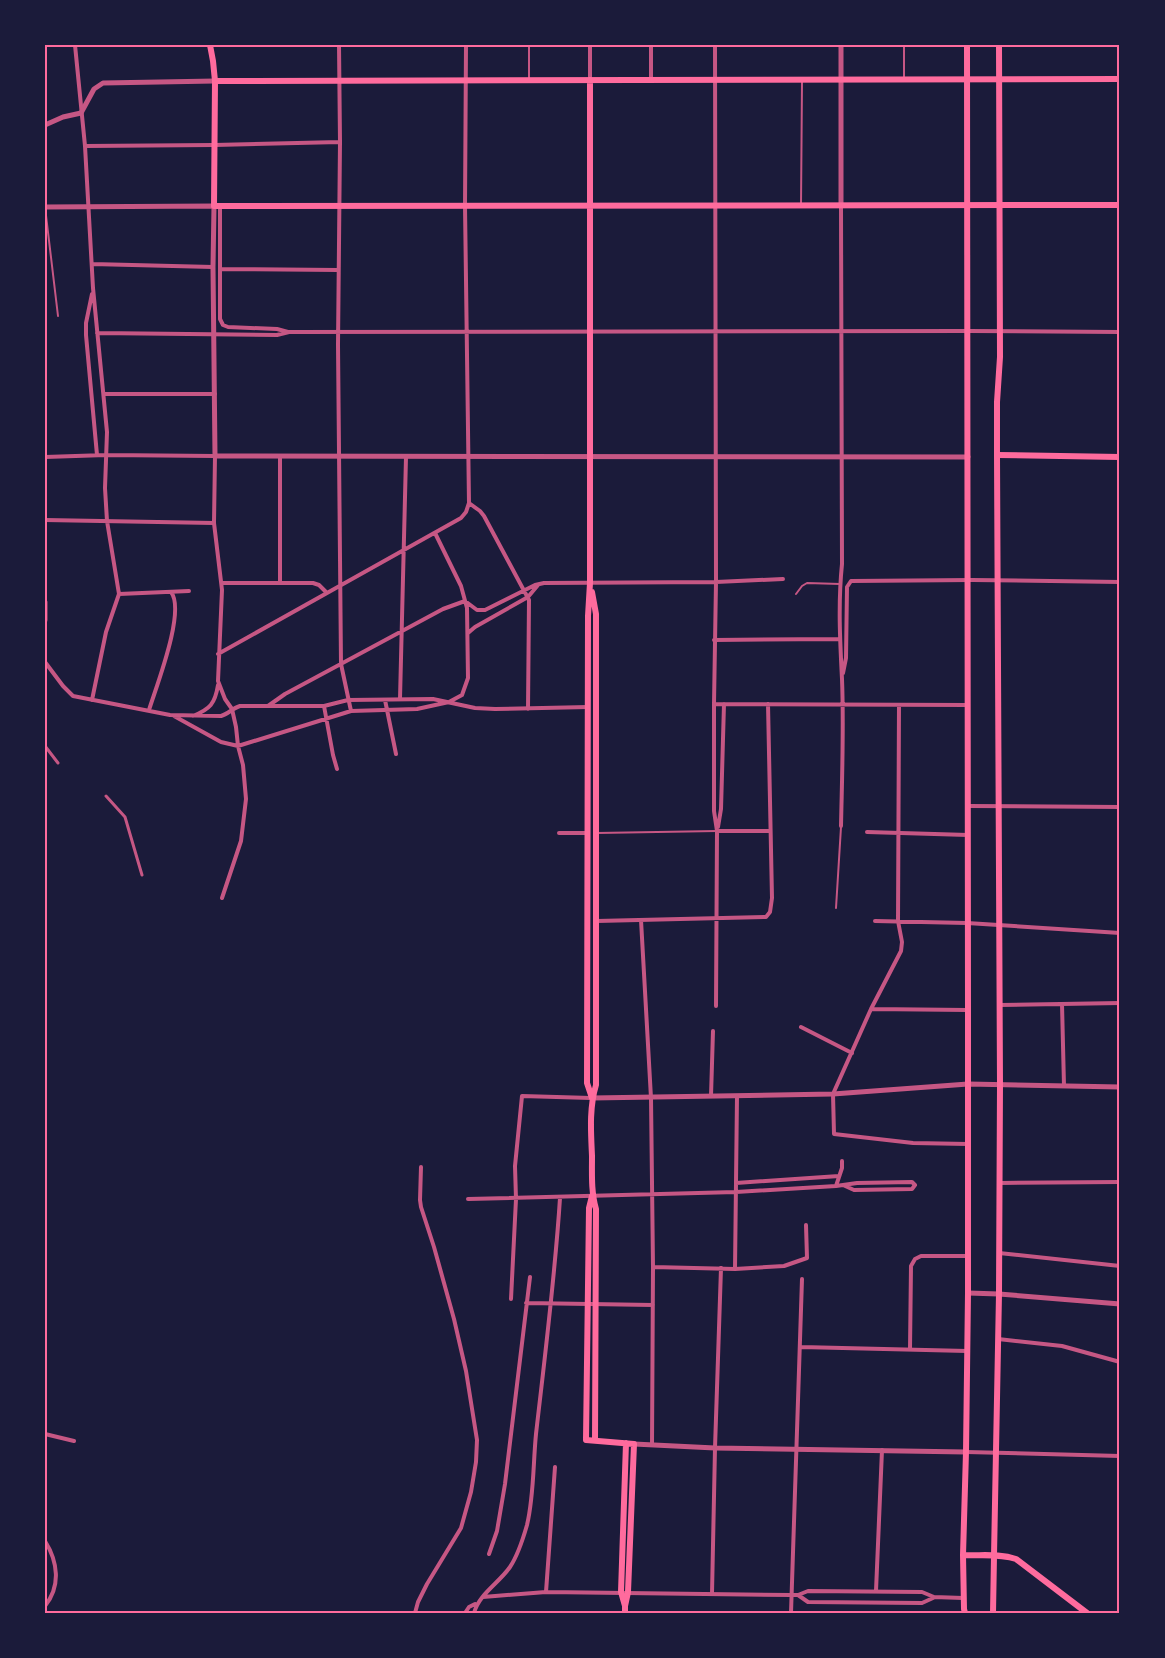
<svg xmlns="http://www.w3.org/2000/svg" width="1165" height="1658" viewBox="0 0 1165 1658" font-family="'Exo 2',sans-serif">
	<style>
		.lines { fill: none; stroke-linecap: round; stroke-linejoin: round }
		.service { stroke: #c65784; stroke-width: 2 }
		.pedestrian { stroke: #c65784; stroke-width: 3 }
		.minor { stroke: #c65784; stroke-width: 4 }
		.tertiary { stroke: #c65784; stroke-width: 5 }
		.secondary { stroke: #ff6b9d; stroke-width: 6 }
		.primary { stroke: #ff6b9d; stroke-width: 6 }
		.neatline { fill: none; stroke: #ff6b9d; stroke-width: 2 }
	</style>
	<rect width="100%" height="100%" fill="#1b1b3a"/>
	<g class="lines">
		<path class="service" d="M 529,45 L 529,78
			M 904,79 L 904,45
			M 801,205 L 802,82
			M 45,207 L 58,316
			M 796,594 L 802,586 L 807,583 L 840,584
			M 597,833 L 717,831
			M 836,908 L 841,827"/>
		<path class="pedestrian" d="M 45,600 L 46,602 L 46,620 L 45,624
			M 45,746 L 58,763
			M 106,796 L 125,817 L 142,875"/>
		<path class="minor" d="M 75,45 L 85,146 L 93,288 L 107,432 L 105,488 L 107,521 L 119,594 L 106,632 L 92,700
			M 339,45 L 340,142 L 338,345 L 341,664 L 351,711
			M 590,45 L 590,80
			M 715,45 L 716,582 L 714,704 L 714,811 L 717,831 L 716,1006
			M 651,80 L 651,45
			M 85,146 L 214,145 L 340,142
			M 220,206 L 220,319 L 223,325 L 228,327 L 277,329 L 288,332
			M 841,206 L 842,564 C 838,603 840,641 842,679 C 844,728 842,777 841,826
			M 92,264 L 213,267
			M 221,269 L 338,270
			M 92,294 L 86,323 L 86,335 L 97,455
			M 97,333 L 277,335 L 289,332 L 968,331 L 1120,332
			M 104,394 L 215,394
			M 280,456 L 280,583
			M 45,457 L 106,455 L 215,456 L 214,523 L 222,590 L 218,681 L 225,699 L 232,709 L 236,727 L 238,746 L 243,765 L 246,799 L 241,841 L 222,898
			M 469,503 L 480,511 L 484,516 L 529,600 L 528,709
			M 45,520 L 214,523
			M 222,583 L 313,583 L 319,585 L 326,592
			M 119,594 L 189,591
			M 468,633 L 475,627 L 528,597 L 538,585
			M 714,640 L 839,639
			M 218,654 C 299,608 380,564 461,518 L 466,512 L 469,503 L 465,206 L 466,45
			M 45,662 L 63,686 L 73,696 L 170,715 L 221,716 C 228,714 233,708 240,706 L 324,706 L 348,700 L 433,699 L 475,708 L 495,709 L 588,707
			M 843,673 L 846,658 L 847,587 L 851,581 L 972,580 L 1120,582
			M 400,699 L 406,457
			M 385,700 L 396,754
			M 714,704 L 967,705
			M 899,705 L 898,921 L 902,942 L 901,951 L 871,1009 L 833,1094 L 834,1134 L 913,1143 L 968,1144
			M 268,706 L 285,694 L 443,609 L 465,601 L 477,610 L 485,610 L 535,585 L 544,583 L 716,582 L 783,579
			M 324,706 L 333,755 L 337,769
			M 149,710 C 156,687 186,611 171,592
			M 174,716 L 221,742 L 238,746 L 351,711 L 417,709 L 449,702 L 462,695 L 468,678 L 467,608 L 461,586 L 435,533
			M 193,716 C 210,709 215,704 218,685
			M 968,806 L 1120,807
			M 718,827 L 721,809 L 724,704
			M 717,831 L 770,831
			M 867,832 L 968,835
			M 559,833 L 588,833
			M 641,920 L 651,1098 L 653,1267 L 652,1445
			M 597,921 L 766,917 L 770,912 L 772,898 L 768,704
			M 875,921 L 967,923 L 1120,933
			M 1062,1004 L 1064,1086
			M 999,1005 L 1120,1003
			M 871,1009 L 967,1010
			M 801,1027 L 852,1053
			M 711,1096 L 713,1031
			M 736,1183 L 839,1176
			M 999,1183 L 1120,1182
			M 843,1185 L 854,1190 L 912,1189 L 915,1185
			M 836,1186 L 842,1168 L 842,1161
			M 468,1199 L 736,1192 L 836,1186 L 857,1183 L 912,1182 L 915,1185
			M 999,1253 L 1120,1266
			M 653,1267 L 735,1269 L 784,1266 L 807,1258 L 806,1225
			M 735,1269 L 737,1096
			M 511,1299 L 516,1199 L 515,1166 L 522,1096 L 591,1098
			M 526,1303 L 653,1305
			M 998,1339 L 1062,1346 L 1120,1362
			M 801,1347 L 967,1351
			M 910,1349 L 911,1266 L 915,1259 L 921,1256 L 968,1256
			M 45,1434 L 74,1441
			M 966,1452 L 1120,1456
			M 45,1541 C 58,1562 61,1586 45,1606
			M 489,1554 L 497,1531 L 505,1484 L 530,1277
			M 876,1591 L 882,1450
			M 546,1592 L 555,1467
			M 712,1594 L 715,1448 L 721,1268
			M 798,1595 L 808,1602 L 922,1603 L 933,1598
			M 483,1597 L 546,1592 L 791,1595 L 798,1595 L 808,1591 L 922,1592 L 934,1597 L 963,1598
			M 415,1613 L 418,1602 L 427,1584 L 461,1528 L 471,1492 L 476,1462 L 477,1440 L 466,1371 L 454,1319 L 434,1247 L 421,1207 L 420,1200 L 421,1167
			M 465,1613 L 469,1607 L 475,1604
			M 474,1613 C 479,1594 499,1583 510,1567 C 518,1555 523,1539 527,1525 C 534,1496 533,1464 536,1434 C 545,1355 555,1277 560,1198
			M 791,1613 L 802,1279"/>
		<path class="tertiary" d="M 45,125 L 63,117 L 81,113 L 94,89 L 103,83 L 215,81
			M 841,205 L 841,45
			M 45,207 L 214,206 L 213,267 L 215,456 L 968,457
			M 592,1098 L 833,1094 L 968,1084 L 1120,1087
			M 968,1293 L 999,1294 L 1120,1304
			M 634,1444 L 715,1448 L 966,1452"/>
		<path class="secondary" d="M 210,45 L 213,61 L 215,81 L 214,206 L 1120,205
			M 590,80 L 590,583 L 588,616 L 587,1083 L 592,1098
			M 215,81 L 1120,79
			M 997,455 L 1120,457
			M 592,592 L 596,614 L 596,1085 C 589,1108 591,1133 592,1156 C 592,1174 591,1192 596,1209 L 595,1440
			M 592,1196 L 589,1208 L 586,1440 L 634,1444 L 628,1592 L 625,1606
			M 625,1613 L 625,1606 L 621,1592 L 626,1443
			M 993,1613 L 994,1556"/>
		<path class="primary" d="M 963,1555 C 980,1556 999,1553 1016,1559 L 1087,1613
			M 994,1556 L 999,1294 L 1000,1085 L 997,455 L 997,402 L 1000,357 L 999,45
			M 965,1613 L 964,1609 L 963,1555 L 966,1452 L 968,1293 L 968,1010 L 967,45"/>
	</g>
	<rect width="1165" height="1658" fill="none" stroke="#1b1b3a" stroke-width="93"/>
	<rect x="46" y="46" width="1072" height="1566" class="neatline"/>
</svg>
